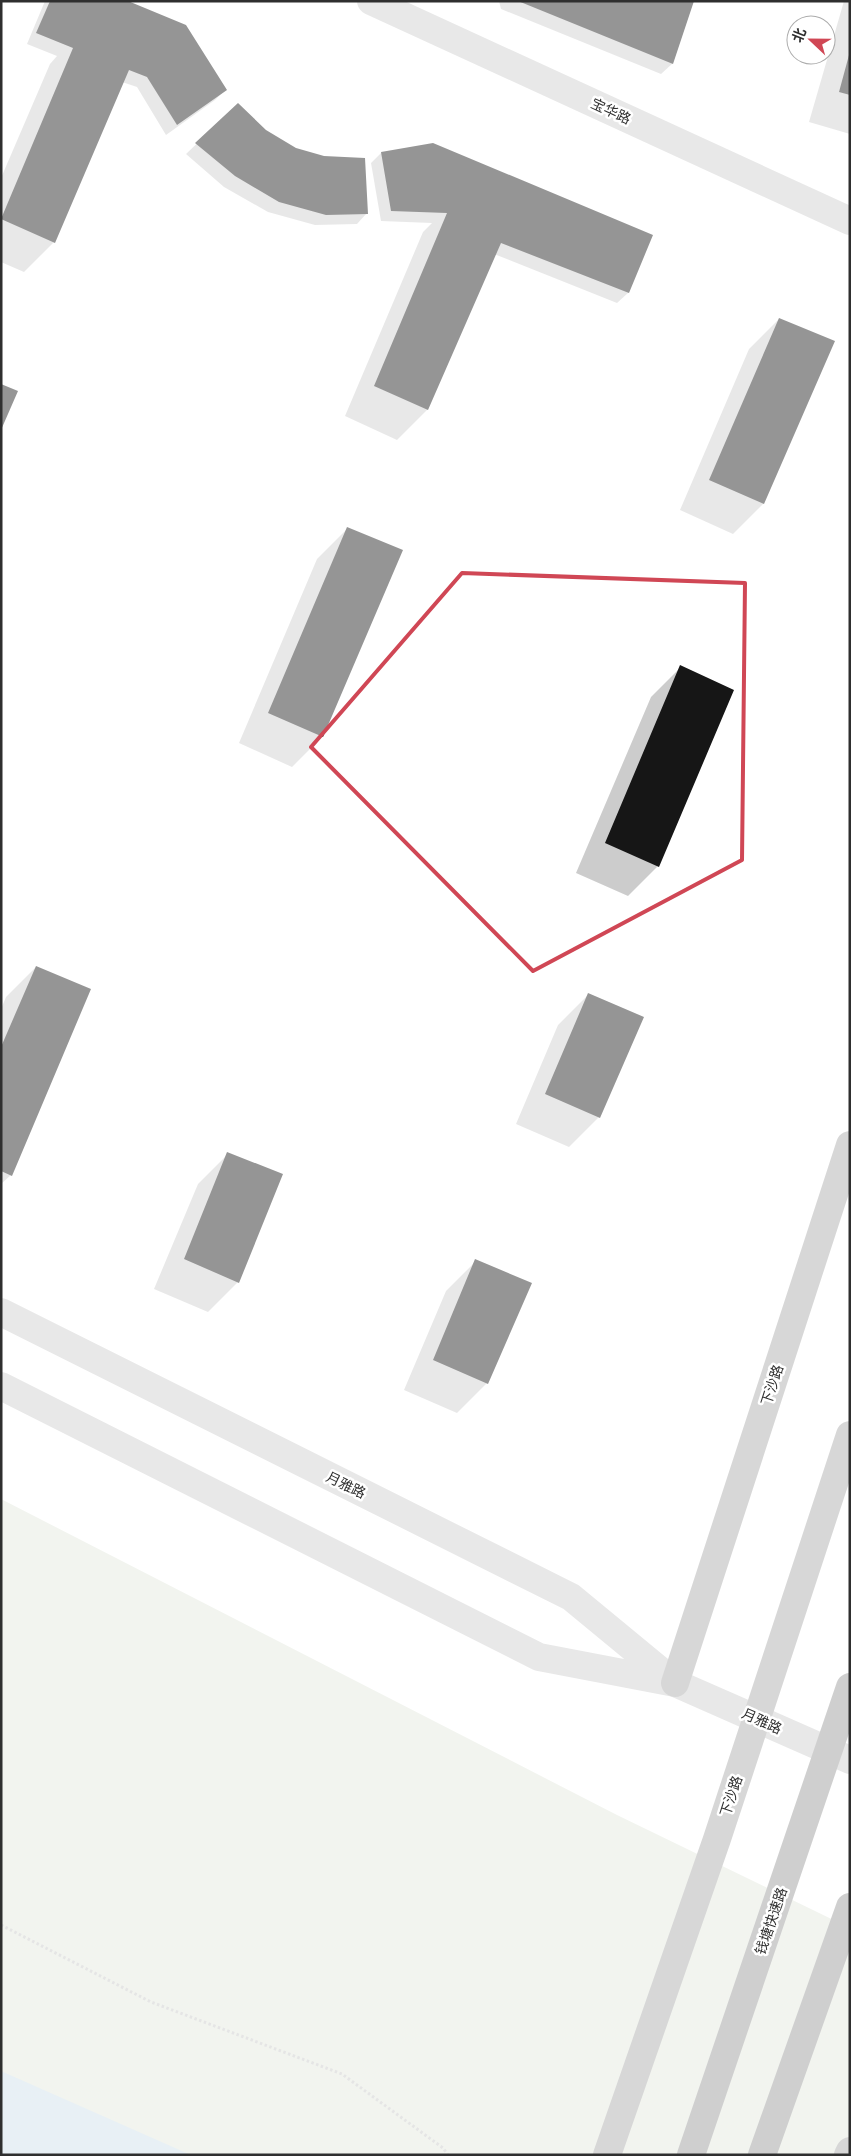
<svg xmlns="http://www.w3.org/2000/svg" width="851" height="2156" viewBox="0 0 851 2156" font-family="Ubuntu,'Noto Sans SC',sans-serif">
	<style>
		.green { fill: #e2e7dc }
		.water { fill: #cddee8 }
		.shadow { fill: #0003 }
		.building { fill: #161616 }
		.lines { fill: none; stroke-linecap: round; stroke-linejoin: round }
		.path { stroke: #c6c6c6; stroke-width: 3; stroke-dasharray: 2.5 2.5; stroke-linecap: butt }
		.minor { stroke: #ccc; stroke-width: 28 }
		.major { stroke: #a7a7a7; stroke-width: 28 }
		.highway { stroke: #969696; stroke-width: 28 }
		.major-bridge { stroke: #a7a7a7; stroke-width: 28 }
		.highway-bridge { stroke: #969696; stroke-width: 28 }
		.marked { fill: none; stroke: #d04755; stroke-width: 4; stroke-linejoin: round }
		.labels { text-anchor: middle; stroke-width: 5; stroke-linejoin: round; paint-order: stroke }
		.street-label { font-size: 14px; fill: #2f2f2f; stroke: #fff }
	</style>
	<rect width="100%" height="100%" fill="#fff"/>
	<path class="green" d="M 1,1499 L 617,1815 L 850,1928 L 850,2155 L 1,2155 Z"/>
	<path class="water" d="M 1,2071 L 191,2155 L 1,2155 Z"/>
	<path class="shadow" d="M 45,1 L 125,1 L 225,90 L 215,100 L 166,135 L 137,87 L 122,82 L 54,242 L 24,272 L 1,262 L 1,178 L 50,64 L 57,56 L 27,44 Z
		M 499,1 L 693,1 L 672,64 L 661,74 L 501,9 Z
		M 844,1 L 850,1 L 850,134 L 809,122 Z
		M 238,104 L 265,131 L 295,149 L 367,213 L 357,224 L 315,225 L 268,212 L 224,187 L 186,154 Z
		M 381,153 L 651,235 L 628,293 L 617,303 L 494,254 L 427,410 L 397,440 L 345,416 L 423,232 L 432,223 L 381,221 L 371,163 Z
		M 779,319 L 763,504 L 733,534 L 680,510 L 749,349 Z
		M 347,529 L 401,551 L 322,737 L 292,767 L 239,743 L 317,559 Z
		M 681,667 L 658,866 L 628,896 L 576,873 L 651,697 Z
		M 36,967 L 11,1175 L 1,1184 L 1,1009 L 6,997 Z
		M 588,995 L 599,1117 L 569,1147 L 516,1124 L 558,1025 Z
		M 228,1154 L 238,1282 L 208,1312 L 154,1289 L 198,1184 Z
		M 476,1261 L 487,1383 L 457,1413 L 404,1390 L 446,1291 Z"/>
	<path class="building" d="M 50,1 L 128,1 L 186,25 L 227,90 L 177,125 L 147,77 L 129,70 L 55,243 L 1,219 L 73,48 L 36,33 Z
		M 518,1 L 694,1 L 673,64 Z
		M 849,55 L 850,55 L 850,95 L 839,92 Z
		M 238,103 L 266,130 L 296,148 L 324,156 L 365,158 L 368,214 L 326,215 L 279,202 L 235,176 L 195,143 Z
		M 433,143 L 653,235 L 629,293 L 501,243 L 428,410 L 374,386 L 447,213 L 391,211 L 381,152 Z
		M 779,318 L 835,341 L 764,504 L 709,480 Z
		M 1,384 L 18,391 L 1,430 Z
		M 347,527 L 403,550 L 323,737 L 268,713 Z
		M 680,665 L 734,690 L 659,867 L 605,843 Z
		M 36,966 L 91,989 L 12,1176 L 1,1171 L 1,1047 Z
		M 588,993 L 644,1017 L 600,1118 L 545,1094 Z
		M 227,1152 L 283,1174 L 239,1283 L 184,1259 Z
		M 475,1259 L 532,1283 L 488,1384 L 433,1360 Z"/>
	<g class="lines">
		<path class="path" d="M 1,1925 L 151,2002 L 342,2074 L 443,2148 L 448,2155"/>
		<path class="minor" d="M 371,1 L 850,221
			M 1,1312 L 571,1597 L 674,1682
			M 1,1386 L 539,1657 L 675,1683 L 850,1760"/>
		<path class="major" d="M 675,1683 L 850,1145
			M 848,2155 L 850,2151"/>
		<path class="highway" d="M 762,2155 L 850,1907"/>
		<path class="major-bridge" d="M 607,2155 L 717,1839 L 850,1435"/>
		<path class="highway-bridge" d="M 691,2155 L 850,1687"/>
	</g>
	<path d="M0 0H851V2156H0ZM 462,573 L 745,583 L 742,860 L 533,971 L 311,747 Z" fill="#fff" fill-opacity=".55" fill-rule="evenodd"/>
	<path class="marked" d="M 462,573 L 745,583 L 742,860 L 533,971 L 311,747 Z"/>
	<g class="labels">
		<g class="street-label">
			<text transform="translate(611 111) rotate(25)" y="5">宝华路</text>
			<text transform="translate(772 1385) rotate(-72)" y="5">下沙路</text>
			<text transform="translate(346 1485) rotate(26)" y="5">月雅路</text>
			<text transform="translate(762 1721) rotate(24)" y="5">月雅路</text>
			<text transform="translate(731 1796) rotate(-72)" y="5">下沙路</text>
			<text transform="translate(771 1921) rotate(-71)" y="5">钱塘快速路</text>
		</g>
	</g>
	<rect width="851" height="2156" fill="none" stroke="#2f2f2f" stroke-width="5"/>
	<g transform="translate(811 40) rotate(292)"><circle r="24" fill="#ffffff" stroke="#acacac"/>
	<path d="M0-4L9 19L0 12L-9 19Z" fill="#d04755"/>
	<text y="-8" font-size="14" font-weight="bold" text-anchor="middle" fill="#2f2f2f">北</text>
	</g>
</svg>
